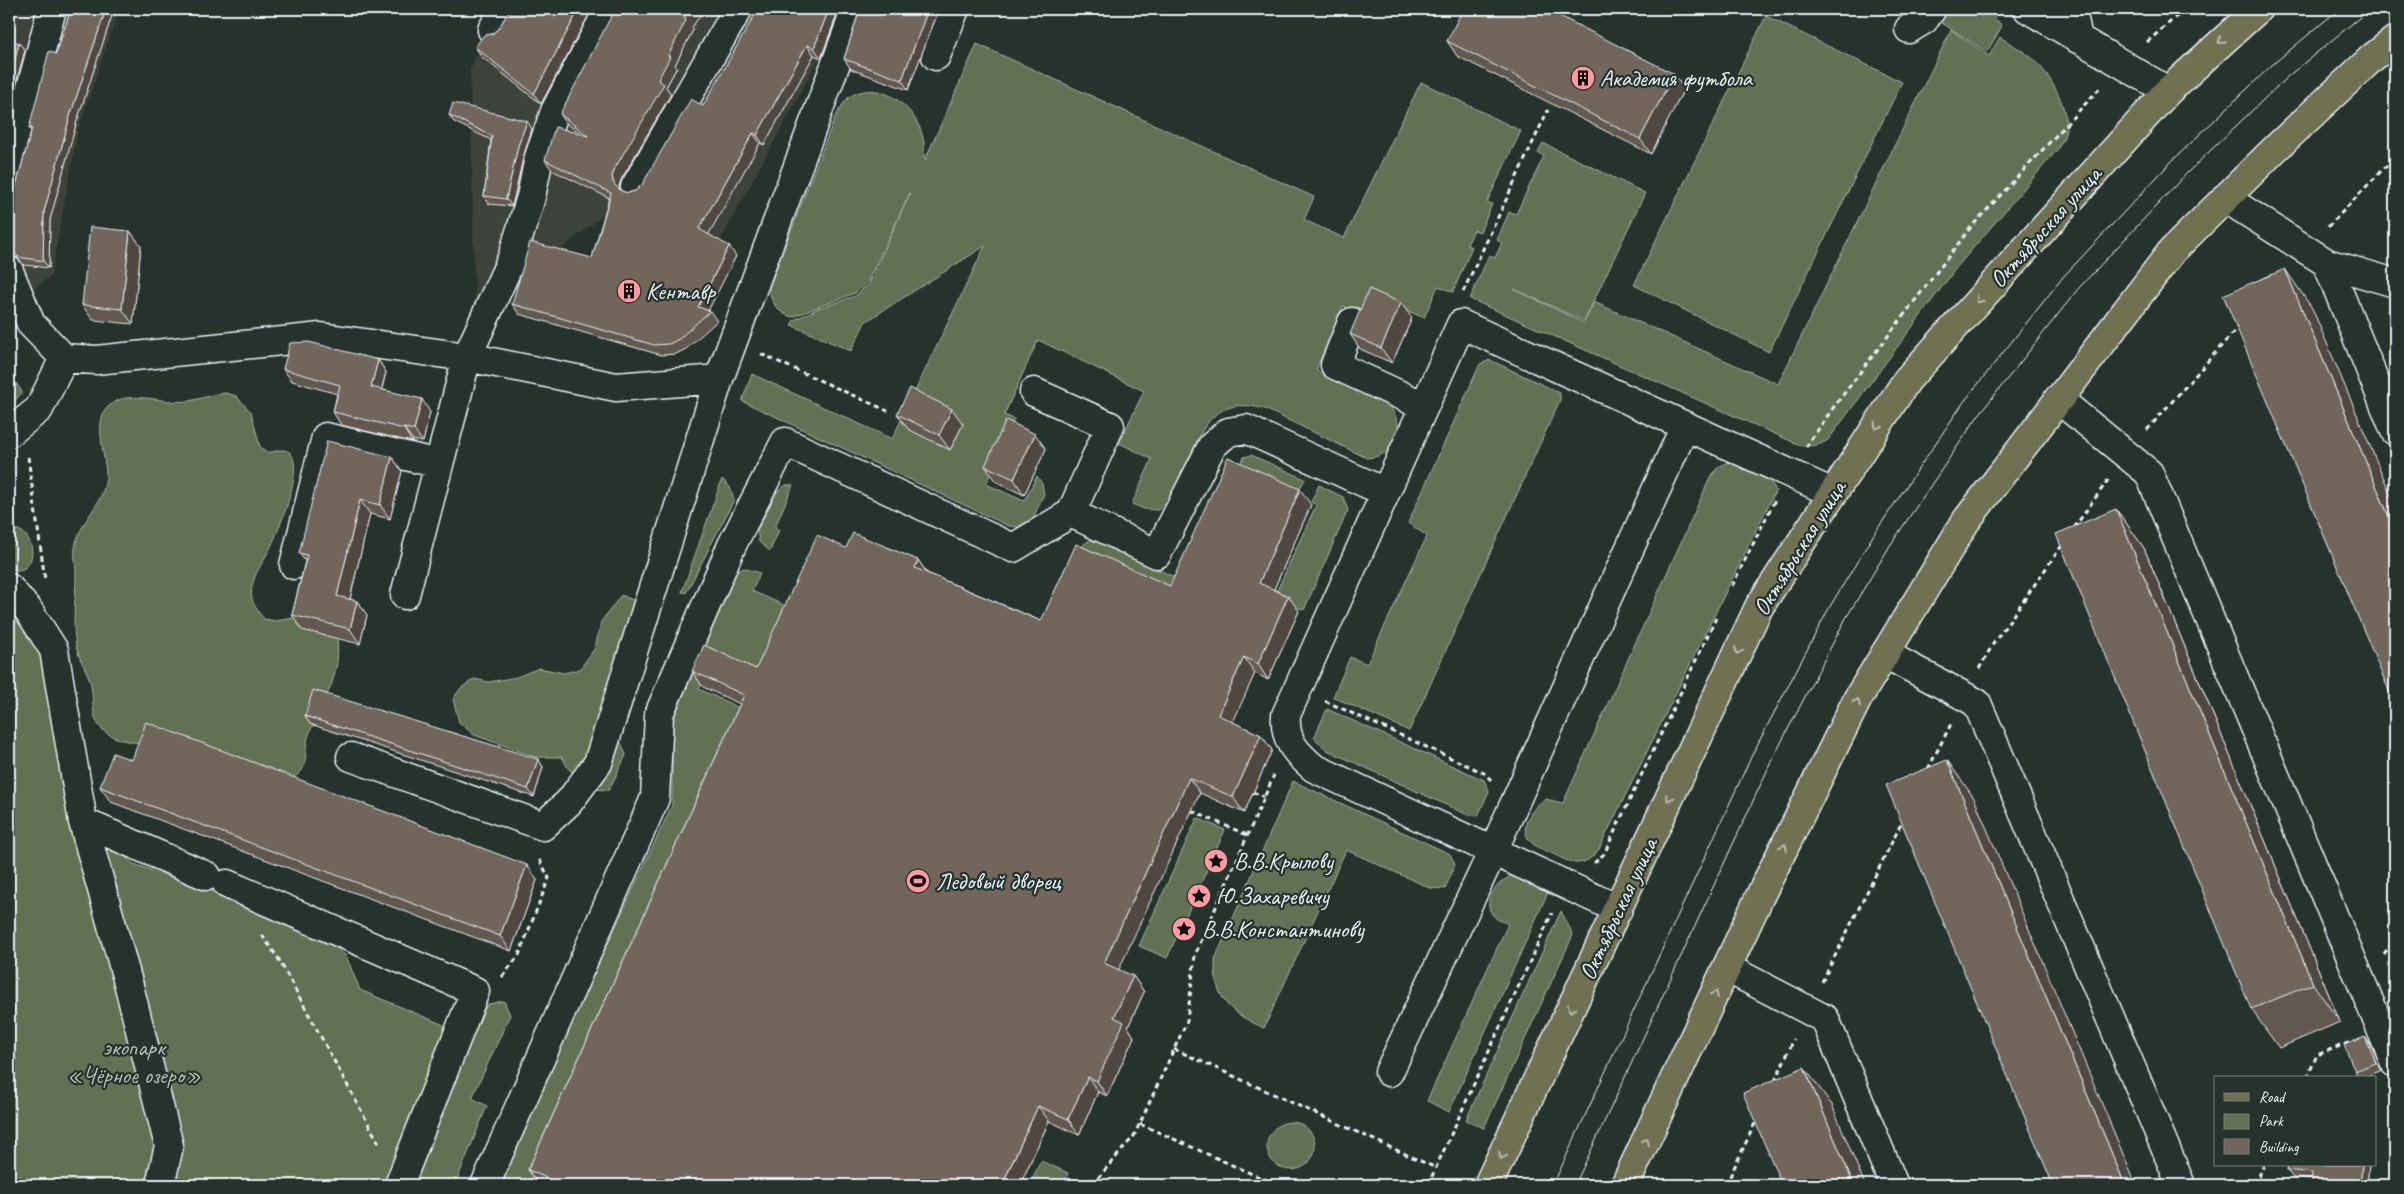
<svg xmlns="http://www.w3.org/2000/svg" width="2404" height="1194" viewBox="0 0 2404 1194" font-family="Caveat,sans-serif">
	<style>
		.built { fill: #3d423b }
		.green { fill: #627153; stroke: #a5b1a6 }
		.lines { fill: none; stroke-linecap: round; stroke-linejoin: round }
		.minor-casing { stroke: #e8f1f8; stroke-width: 31 }
		.major-casing { stroke: #e8f1f8; stroke-width: 31 }
		.path { stroke: #e8f1f8; stroke-width: 3; stroke-dasharray: 5 4; stroke-linecap: butt }
		.minor { stroke: #26332d; stroke-width: 28 }
		.major { stroke: #706f52; stroke-width: 28 }
		.tram { stroke: #e8f1f8; stroke-width: 1 }
		.wall { fill: #62584f; stroke: #e8f1f8 }
		.shaded-wall { fill: #504740; stroke: #e8f1f8 }
		.building { fill: #72665c; stroke: #e8f1f8 }
		.oneway { stroke: #b8bdb6 }
		.labels { text-anchor: middle; stroke-width: 4.5; stroke-linejoin: round; paint-order: stroke }
		.poi-label { font-size: 24px; fill: #e8f1f8; stroke: #26332d; text-anchor: start }
		.street-label { font-size: 24px; fill: #e8f1f8; stroke: #26332d }
		.park-label { font-size: 24px; fill: #b2beb6; stroke: #26332d }
	</style>
	<rect width="100%" height="100%" fill="#26332d"/>
	<filter id="ink" filterUnits="userSpaceOnUse"><feTurbulence type="fractalNoise" baseFrequency=".02" numOctaves="2"/><feDisplacementMap in="SourceGraphic" scale="10" xChannelSelector="R" yChannelSelector="G"/><feConvolveMatrix kernelMatrix="1 2 1 2 8 2 1 2 1" color-interpolation-filters="sRGB"/></filter>
	<g filter="url(#ink)">
		<path class="built" d="M 9,9 L 119,9 L 78,130 L 51,276 L 9,307 Z
			M 499,9 L 846,9 L 719,243 L 619,203 L 475,317 L 470,69 Z"/>
		<path class="green" d="M 1920,9 L 1986,9 L 2002,26 L 1987,52 Z
			M 1766,16 L 1902,82 L 1769,352 L 1634,285 Z
			M 1951,30 L 1989,56 L 2000,37 C 2010,44 2023,50 2032,58 C 2050,73 2073,113 2064,137 C 2063,141 2059,146 2057,150 L 1957,267 L 1828,440 C 1819,446 1812,446 1802,446 L 1470,299 L 1489,255 L 1495,258 L 1502,243 L 1497,240 L 1509,212 L 1516,214 L 1544,156 L 1538,153 L 1543,143 L 1645,193 L 1584,321 L 1514,289 L 1584,323 L 1594,302 L 1778,384 Z
			M 977,44 L 1314,197 L 1304,220 L 1344,238 L 1421,82 L 1521,131 L 1487,202 L 1492,204 L 1480,232 L 1474,230 L 1467,245 L 1472,247 L 1453,292 L 1438,286 L 1424,318 L 1381,299 L 1372,319 L 1343,306 L 1316,370 L 1382,399 C 1408,419 1402,456 1367,458 L 1265,409 C 1188,387 1199,476 1158,510 L 1144,509 L 1132,504 L 1152,459 L 1119,443 L 1144,391 L 1038,340 L 1004,415 L 1014,419 L 986,484 L 1024,501 L 1037,476 L 1042,484 L 1044,494 L 1033,518 L 1018,527 L 1009,526 L 742,401 L 752,374 L 892,439 L 985,246 L 865,322 L 851,351 L 791,325 L 794,320 L 817,309 L 855,296 L 869,284 L 910,193 L 867,283 L 855,293 L 792,317 C 778,313 771,303 769,288 L 835,117 C 839,111 843,103 848,98 C 877,77 913,104 922,134 C 925,143 924,152 925,160 Z
			M 1490,360 L 1560,393 L 1560,400 L 1409,731 L 1333,697 L 1350,657 L 1367,664 L 1427,536 L 1408,523 L 1480,364 Z
			M 9,377 L 14,380 L 22,392 L 9,408 Z
			M 225,393 L 236,396 L 251,412 L 260,447 L 267,452 C 274,453 283,447 289,452 C 306,464 279,530 271,546 C 264,562 248,580 252,599 C 254,606 259,613 264,619 L 276,621 L 299,617 L 336,631 C 344,677 323,697 308,737 C 305,747 307,758 303,768 C 301,775 291,778 285,781 C 245,769 205,757 165,747 C 146,742 119,744 104,731 C 89,719 95,697 90,681 C 87,670 80,661 77,650 C 71,626 76,599 76,575 C 76,566 74,557 75,548 C 78,522 105,504 106,476 C 106,458 94,425 106,409 C 125,386 162,405 189,401 C 201,399 212,394 225,393 Z
			M 1251,455 L 1305,479 L 1296,496 L 1237,469 L 1244,457 Z
			M 1733,460 L 1764,473 L 1776,490 L 1599,849 C 1594,856 1587,863 1577,863 C 1570,863 1562,858 1555,855 C 1547,851 1537,848 1531,842 C 1517,828 1532,808 1545,799 L 1563,803 L 1710,478 L 1718,467 Z
			M 722,479 L 730,487 L 734,500 L 686,593 L 682,592 Z
			M 786,485 L 793,485 L 775,527 L 779,530 L 770,551 L 759,542 L 757,530 L 777,492 Z
			M 1319,485 L 1343,497 L 1348,510 L 1304,610 L 1274,597 L 1316,505 L 1311,502 Z
			M 9,528 C 42,529 37,581 9,568 Z
			M 1090,540 L 1104,544 L 1187,583 L 1180,597 L 1079,553 L 1083,545 Z
			M 744,568 L 760,573 L 752,591 L 797,611 L 765,679 L 713,656 L 699,689 L 750,713 L 533,1185 L 496,1185 L 672,805 L 672,708 L 730,575 Z
			M 621,595 L 640,603 L 615,728 L 626,755 L 609,790 L 589,789 L 568,768 L 562,757 L 536,757 L 474,735 L 459,722 L 453,699 L 460,689 L 474,679 L 489,682 L 517,677 L 539,668 L 564,673 L 580,669 L 595,648 L 601,622 Z
			M 9,604 L 44,659 L 93,830 L 134,864 L 311,926 L 346,956 L 360,990 L 444,1025 L 464,1044 L 488,1004 L 504,1001 L 510,1015 L 472,1098 L 487,1106 L 455,1185 L 9,1185 Z
			M 1327,709 L 1484,780 L 1489,791 L 1478,816 L 1468,815 L 1327,750 L 1314,738 Z
			M 1293,781 L 1450,854 L 1455,864 L 1445,889 L 1430,888 L 1346,850 L 1264,1028 C 1229,1012 1214,1000 1215,959 Z
			M 1197,818 L 1225,830 L 1167,958 L 1139,946 Z
			M 1511,876 L 1520,877 L 1549,890 L 1449,1112 L 1427,1101 L 1508,924 C 1505,922 1500,921 1497,919 C 1478,904 1496,883 1511,876 Z
			M 1561,911 L 1573,935 L 1484,1128 L 1466,1120 Z
			M1267 1146a24 24 0 1 1 48 0a24 24 0 1 1-48 0Z
			M 1041,1161 L 1068,1173 L 1063,1185 L 1029,1185 Z"/>
		<g class="lines">
			<g class="minor-casing">
				<path id="minor" d="M 2028,9 L 2168,91
					M 2072,9 L 2078,39
					M 1909,29 L 1924,20 L 1932,9
					M 492,30 L 504,9
					M 936,56 L 955,9
					M 9,170 L 52,9
					M 635,187 L 738,9
					M 2225,198 L 2327,263 L 2395,283
					M 2327,263 L 2395,431
					M 9,271 L 31,324 L 64,358 L 96,360 L 321,337 L 467,357 L 616,387 L 719,379 L 856,9
					M 1352,322 L 1335,365 L 1424,406
					M 1034,392 L 1110,426 L 1071,513
					M 2058,399 L 2149,473 L 2395,1063
					M 9,433 L 39,409 L 64,358
					M 294,565 L 326,437 L 439,464
					M 9,588 L 29,611 L 54,650 L 83,822 L 129,986 L 169,1146 L 160,1185
					M 405,595 L 467,357 L 512,258 L 531,197 L 539,157 L 555,111 L 609,9
					M 1885,654 L 1977,703 L 2181,1185
					M 351,757 L 543,826 L 569,802 L 598,763 L 719,379
					M 83,822 L 207,876
					M 227,884 L 475,991 L 399,1185
					M 1618,909 L 1314,768 C 1295,752 1284,740 1286,715 L 1461,324 L 1833,493
					M 1727,968 L 1825,1019 L 1894,1185
					M 1389,1072 L 1493,851 L 1685,426
					M 485,1185 L 655,798 L 659,714 L 732,545 L 785,442 L 1013,548 L 1071,513 L 1157,554 L 1212,446 L 1228,432 L 1246,429 L 1385,492"/>
			</g>
			<g class="major-casing">
				<path id="major" d="M 1488,1185 L 1759,607 L 1907,380 L 2168,91 L 2258,9
					M 1625,1185 L 1760,896 L 1858,698 L 1966,521 L 2172,251 L 2276,148 L 2373,57 L 2395,40"/>
			</g>
			<path class="path" d="M 2147,42 L 2185,9
				M 2328,227 L 2384,168 L 2395,161
				M 1463,292 L 1548,110
				M 761,354 L 888,411
				M 2147,430 L 2239,326
				M 1806,447 L 1833,408 L 1971,227 L 2101,87
				M 28,457 L 45,580
				M 2074,528 L 2108,480
				M 1732,586 L 1775,500
				M 1979,669 L 1993,644 L 2063,544
				M 1325,701 L 1484,773 L 1491,780
				M 1928,769 L 1951,724
				M 1253,792 L 1264,797
				M 1192,811 L 1247,835
				M 1594,863 L 1604,854 L 1716,618
				M 262,935 L 278,958 L 380,1145
				M 2384,954 L 2395,939
				M 502,977 L 519,955 L 549,878 L 538,857
				M 1822,982 L 1903,820
				M 1174,1049 L 1436,1168
				M 2307,1078 L 2317,1055 L 2353,1041
				M 1775,1081 L 1794,1039
				M 1140,1124 L 1277,1185
				M 1092,1185 L 1134,1136 L 1187,1021 L 1195,955 L 1274,775
				M 1428,1185 L 1552,913
				M 1726,1185 L 1757,1119
				M 2255,1185 L 2264,1165"/>
			<use href="#minor" class="minor"/>
			<use href="#major" class="major"/>
			<path class="tram" d="M 1553,1185 L 1753,753 L 1829,608 L 1874,534 L 1963,403 L 2063,277 L 2171,162 L 2272,65 L 2339,9
				M 1575,1185 L 1772,760 L 1846,618 L 1891,544 L 1978,416 L 2078,289 L 2188,172 L 2287,77 L 2370,9"/>
		</g>
		<path class="wall" d="M 71,9 L 114,9 L 76,124 L 50,220 L 49,268 L 24,265 L 18,258 L 12,256 L 9,256 L 9,211 L 31,131 L 29,128 L 56,54 Z
			M 510,9 L 592,9 L 541,104 L 482,57 L 475,47 L 492,34 L 499,28 Z
			M 839,9 L 821,58 L 814,55 L 764,145 L 760,143 L 708,234 L 736,256 L 708,310 L 710,311 L 717,321 L 686,349 L 676,354 L 661,355 L 519,314 L 512,304 L 592,258 L 609,198 L 552,170 L 545,160 L 580,133 L 567,124 L 560,114 L 692,27 L 693,30 L 675,65 L 677,67 L 666,87 L 671,94 L 621,180 L 619,186 L 621,191 L 628,193 L 635,191 L 642,185 L 703,106 Z
			M 860,9 L 939,9 L 908,90 L 851,69 L 844,59 Z
			M 1447,41 L 1674,74 L 1684,89 L 1651,154 L 1457,56 Z
			M 449,115 L 532,129 L 524,154 L 512,206 L 489,204 L 484,196 L 491,140 L 454,122 Z
			M 130,231 L 141,246 L 133,324 L 93,320 L 82,305 Z
			M 1412,318 L 1392,363 L 1360,349 L 1350,334 Z
			M 378,360 L 386,372 L 382,389 L 430,412 L 423,442 L 413,440 L 412,442 L 341,425 L 333,412 L 337,394 L 292,381 L 283,369 Z
			M 897,414 L 963,424 L 950,450 L 908,429 Z
			M 1046,449 L 1024,495 L 995,481 L 985,466 Z
			M 392,457 L 402,471 L 390,519 L 370,514 L 350,599 L 357,601 L 367,615 L 360,644 L 302,630 L 292,615 L 305,561 L 299,553 Z
			M 1311,505 L 1274,589 L 1299,611 L 1268,680 L 1255,673 L 1232,722 L 1261,735 L 1272,750 L 1244,813 L 1200,793 L 1118,970 L 1133,976 L 1144,992 L 1128,1027 L 1134,1037 L 1107,1096 L 1098,1092 L 1079,1135 L 1049,1121 L 1020,1185 L 539,1185 L 528,1170 L 740,704 L 703,687 L 692,671 L 756,669 L 846,548 L 918,560 L 927,573 L 1041,621 L 1170,586 Z
			M 2116,509 L 2144,548 L 2340,1022 L 2279,1048 L 2251,1009 Z
			M 305,716 L 538,759 L 543,767 L 534,797 L 310,724 Z
			M 132,760 L 537,880 L 511,951 L 111,802 L 100,787 Z
			M 2365,1037 L 2370,1044 L 2382,1070 L 2363,1078 L 2359,1078 L 2355,1071 Z
			M 2288,1165 L 2369,1165 L 2367,1185 L 2293,1178 L 2287,1170 Z"/>
		<path class="shaded-wall" d="M 106,9 L 114,9 L 76,124 L 50,220 L 49,268 L 43,261 L 44,212 L 70,116 Z
			M 579,9 L 592,9 L 541,104 L 534,94 Z
			M 691,9 L 705,9 L 692,27 L 693,30 L 675,65 L 677,67 L 666,87 L 671,94 L 621,180 L 619,186 L 621,194 L 614,184 L 612,177 L 614,170 L 658,80 L 668,56 L 684,18 Z
			M 829,9 L 839,9 L 821,58 L 814,48 Z
			M 928,9 L 939,9 L 908,90 L 902,80 Z
			M 19,43 L 25,50 L 9,110 L 9,82 Z
			M 807,45 L 814,55 L 764,145 L 757,135 Z
			M 1674,74 L 1684,89 L 1651,154 L 1640,139 Z
			M 527,121 L 532,129 L 524,154 L 512,206 L 506,199 L 518,146 Z
			M 753,133 L 760,143 L 706,239 L 699,229 Z
			M 130,231 L 141,246 L 133,324 L 122,309 Z
			M 729,246 L 736,256 L 706,315 L 698,307 Z
			M 2285,269 L 2312,308 L 2395,505 L 2395,531 Z
			M 1401,303 L 1412,318 L 1392,363 L 1381,348 Z
			M 378,360 L 386,372 L 379,399 L 371,387 Z
			M 422,399 L 430,412 L 423,442 L 414,430 Z
			M 952,409 L 963,424 L 950,450 L 939,435 Z
			M 404,428 L 413,440 L 412,442 L 404,429 Z
			M 1035,434 L 1046,449 L 1024,495 L 1014,479 Z
			M 392,457 L 402,471 L 390,519 L 380,505 Z
			M 1300,489 L 1311,505 L 1270,598 L 1259,583 Z
			M 360,500 L 370,514 L 347,611 L 337,596 Z
			M 2116,509 L 2144,548 L 2340,1022 L 2313,984 Z
			M 918,560 L 929,576 L 915,568 Z
			M 1288,596 L 1299,611 L 1268,680 L 1258,664 Z
			M 357,601 L 367,615 L 360,644 L 350,629 Z
			M 1244,657 L 1255,673 L 1229,731 L 1218,715 Z
			M 1261,735 L 1272,750 L 1244,813 L 1233,797 Z
			M 538,759 L 543,767 L 534,797 L 528,789 Z
			M 1947,760 L 1974,798 L 2136,1185 L 2125,1185 Z
			M 1189,778 L 1200,793 L 1115,978 L 1104,963 Z
			M 527,865 L 537,880 L 511,951 L 500,936 Z
			M 1133,976 L 1144,992 L 1128,1027 L 1134,1037 L 1107,1096 L 1097,1081 L 1114,1017 Z
			M 2365,1037 L 2370,1044 L 2382,1070 L 2376,1063 Z
			M 1804,1067 L 1832,1105 L 1865,1185 L 1854,1185 Z
			M 1088,1077 L 1098,1092 L 1079,1135 L 1068,1119 Z
			M 1038,1106 L 1049,1121 L 1020,1185 L 1002,1185 Z
			M 2362,1165 L 2369,1165 L 2367,1185 L 2360,1185 Z"/>
		<path class="building" d="M 71,9 L 106,9 L 70,116 L 44,212 L 43,261 L 18,257 L 13,251 L 9,249 L 9,211 L 32,128 L 29,128 L 49,51 L 56,54 Z
			M 510,9 L 579,9 L 534,94 L 475,47 L 484,35 L 492,34 L 499,28 Z
			M 615,9 L 691,9 L 684,18 L 686,20 L 668,56 L 670,57 L 658,80 L 664,84 L 614,170 L 612,177 L 614,184 L 621,191 L 628,193 L 635,191 L 642,185 L 691,99 L 703,106 L 758,9 L 829,9 L 814,48 L 807,45 L 757,135 L 753,133 L 699,229 L 729,246 L 698,307 L 710,311 L 679,339 L 669,344 L 654,345 L 512,304 L 530,242 L 592,258 L 611,193 L 545,160 L 555,127 L 588,136 L 560,114 Z
			M 860,9 L 928,9 L 902,80 L 844,59 Z
			M 1463,9 L 1546,9 L 1674,74 L 1640,139 L 1447,41 Z
			M 9,39 L 19,43 L 9,82 Z
			M 453,103 L 527,121 L 518,146 L 506,199 L 484,196 L 492,136 L 449,115 Z
			M 90,227 L 130,231 L 122,309 L 82,305 Z
			M 2285,269 L 2395,531 L 2395,705 L 2223,295 Z
			M 1369,289 L 1401,303 L 1381,348 L 1350,334 Z
			M 309,342 L 378,360 L 371,387 L 422,399 L 414,430 L 404,428 L 404,429 L 333,412 L 340,385 L 283,369 L 290,343 Z
			M 910,388 L 952,409 L 939,435 L 897,414 Z
			M 1006,420 L 1035,434 L 1014,479 L 985,466 Z
			M 327,441 L 392,457 L 380,505 L 360,500 L 337,596 L 357,601 L 350,629 L 292,615 L 307,555 L 299,553 Z
			M 1228,457 L 1300,489 L 1259,583 L 1288,596 L 1258,664 L 1244,657 L 1218,715 L 1261,735 L 1233,797 L 1189,778 L 1104,963 L 1133,976 L 1114,1017 L 1124,1022 L 1097,1081 L 1088,1077 L 1068,1119 L 1038,1106 L 1002,1185 L 563,1185 L 528,1170 L 744,695 L 692,671 L 704,645 L 756,669 L 817,535 L 846,548 L 853,533 L 918,560 L 915,568 L 1041,621 L 1076,544 L 1170,586 Z
			M 2116,509 L 2313,984 L 2251,1009 L 2056,534 Z
			M 313,690 L 538,759 L 528,789 L 305,716 Z
			M 146,722 L 527,865 L 500,936 L 100,787 L 113,753 L 132,760 Z
			M 1947,760 L 2125,1185 L 2053,1185 L 1886,785 Z
			M 2365,1037 L 2376,1063 L 2355,1071 L 2344,1045 Z
			M 1804,1067 L 1854,1185 L 1782,1185 L 1743,1093 Z
			M 2288,1165 L 2362,1165 L 2360,1185 L 2312,1185 L 2312,1173 L 2287,1170 Z"/>
		<defs><path id="oneway-chevron" d="M-2-3.5L2.5 0L-2 3.5" fill="none" stroke-width="1.6" stroke-linecap="round" stroke-linejoin="round" transform="scale(1.25)"/></defs>
		<g class="oneway">
			<use href="#oneway-chevron" transform="translate(2221 41) rotate(138)"/>
			<use href="#oneway-chevron" transform="translate(1979 300) rotate(132)"/>
			<use href="#oneway-chevron" transform="translate(1877 426) rotate(123)"/>
			<use href="#oneway-chevron" transform="translate(1738 651) rotate(115)"/>
			<use href="#oneway-chevron" transform="translate(1857 702) rotate(-62)"/>
			<use href="#oneway-chevron" transform="translate(1669 798) rotate(115)"/>
			<use href="#oneway-chevron" transform="translate(1784 847) rotate(-64)"/>
			<use href="#oneway-chevron" transform="translate(1715 994) rotate(-65)"/>
			<use href="#oneway-chevron" transform="translate(1571 1009) rotate(115)"/>
			<use href="#oneway-chevron" transform="translate(1646 1141) rotate(-65)"/>
			<use href="#oneway-chevron" transform="translate(1502 1156) rotate(115)"/>
		</g>
	</g>
	<defs>
		<g id="building-disc" transform="scale(1.25)"><circle r="9.5" fill="#ff9aa2" stroke="#26332d"/><path d="M-4-6H4V6H1V3H-1V6H-4ZM-2.5-4.3h1.7v1.8h-1.7ZM.8-4.3h1.7v1.8H.8ZM-2.5-1h1.7V.8h-1.7ZM.8-1h1.7V.8H.8Z" fill="#111"/></g>
		<g id="sight-disc" transform="scale(1.25)"><circle r="9.5" fill="#ff9aa2" stroke="#26332d"/><path d="M0-6L1.8-2.2L6-1.7L2.9 1.2L3.7 5.4L0 3.3L-3.7 5.4L-2.9 1.2L-6-1.7L-1.8-2.2Z" fill="#111"/></g>
		<g id="stadium-disc" transform="scale(1.25)"><circle r="9.5" fill="#ff9aa2" stroke="#26332d"/><path d="M0-5a6.5 5 0 1 0 0 10a6.5 5 0 1 0 0-10ZM-3.5-1.8h7v3.6h-7Z" fill="#111"/></g>
	</defs>
	<g fill-rule="evenodd">
		<use href="#building-disc" x="1583" y="78"/>
		<use href="#building-disc" x="629" y="291"/>
		<use href="#sight-disc" x="1216" y="861"/>
		<use href="#stadium-disc" x="918" y="881"/>
		<use href="#sight-disc" x="1199" y="896"/>
		<use href="#sight-disc" x="1184" y="929"/>
	</g>
	<g class="labels">
		<g class="poi-label">
			<text x="1600" y="86">Академия футбола</text>
			<text x="646" y="299">Кентавр</text>
			<text x="1234" y="869">В.В.Крылову</text>
			<text x="936" y="889">Ледовый дворец</text>
			<text x="1216" y="904">Ю.Захаревичу</text>
			<text x="1202" y="937">В.В.Константинову</text>
		</g>
		<g class="street-label">
			<text transform="translate(2045 227) rotate(-48)" y="8">Октябрьская улица</text>
			<text transform="translate(1799 548) rotate(-58)" y="8">Октябрьская улица</text>
			<text transform="translate(1618 909) rotate(-65)" y="8">Октябрьская улица</text>
		</g>
		<g class="park-label">
			<text x="134" y="1055">экопарк<tspan x="134" dy="28">«Чёрное озеро»</tspan></text>
		</g>
	</g>
	<rect width="2404" height="1194" fill="none" stroke="#26332d" stroke-width="30"/>
	<rect x="15" y="15" width="2374" height="1164" fill="none" stroke="#e8f1f8" stroke-width="2" filter="url(#ink)"/>
	<rect x="2214" y="1076" width="162" height="90" fill="#26332d" stroke="#747f7e"/>
	<rect x="2224" y="1093" width="25" height="8" fill="#706f52" stroke="#747f7e"/>
	<text x="2259" y="1102" font-size="15" fill="#e8f1f8">Road</text>
	<rect x="2224" y="1114" width="25" height="15" fill="#627153" stroke="#747f7e"/>
	<text x="2259" y="1126" font-size="15" fill="#e8f1f8">Park</text>
	<rect x="2224" y="1139" width="25" height="15" fill="#72665c" stroke="#747f7e"/>
	<text x="2259" y="1152" font-size="15" fill="#e8f1f8">Building</text>
</svg>
